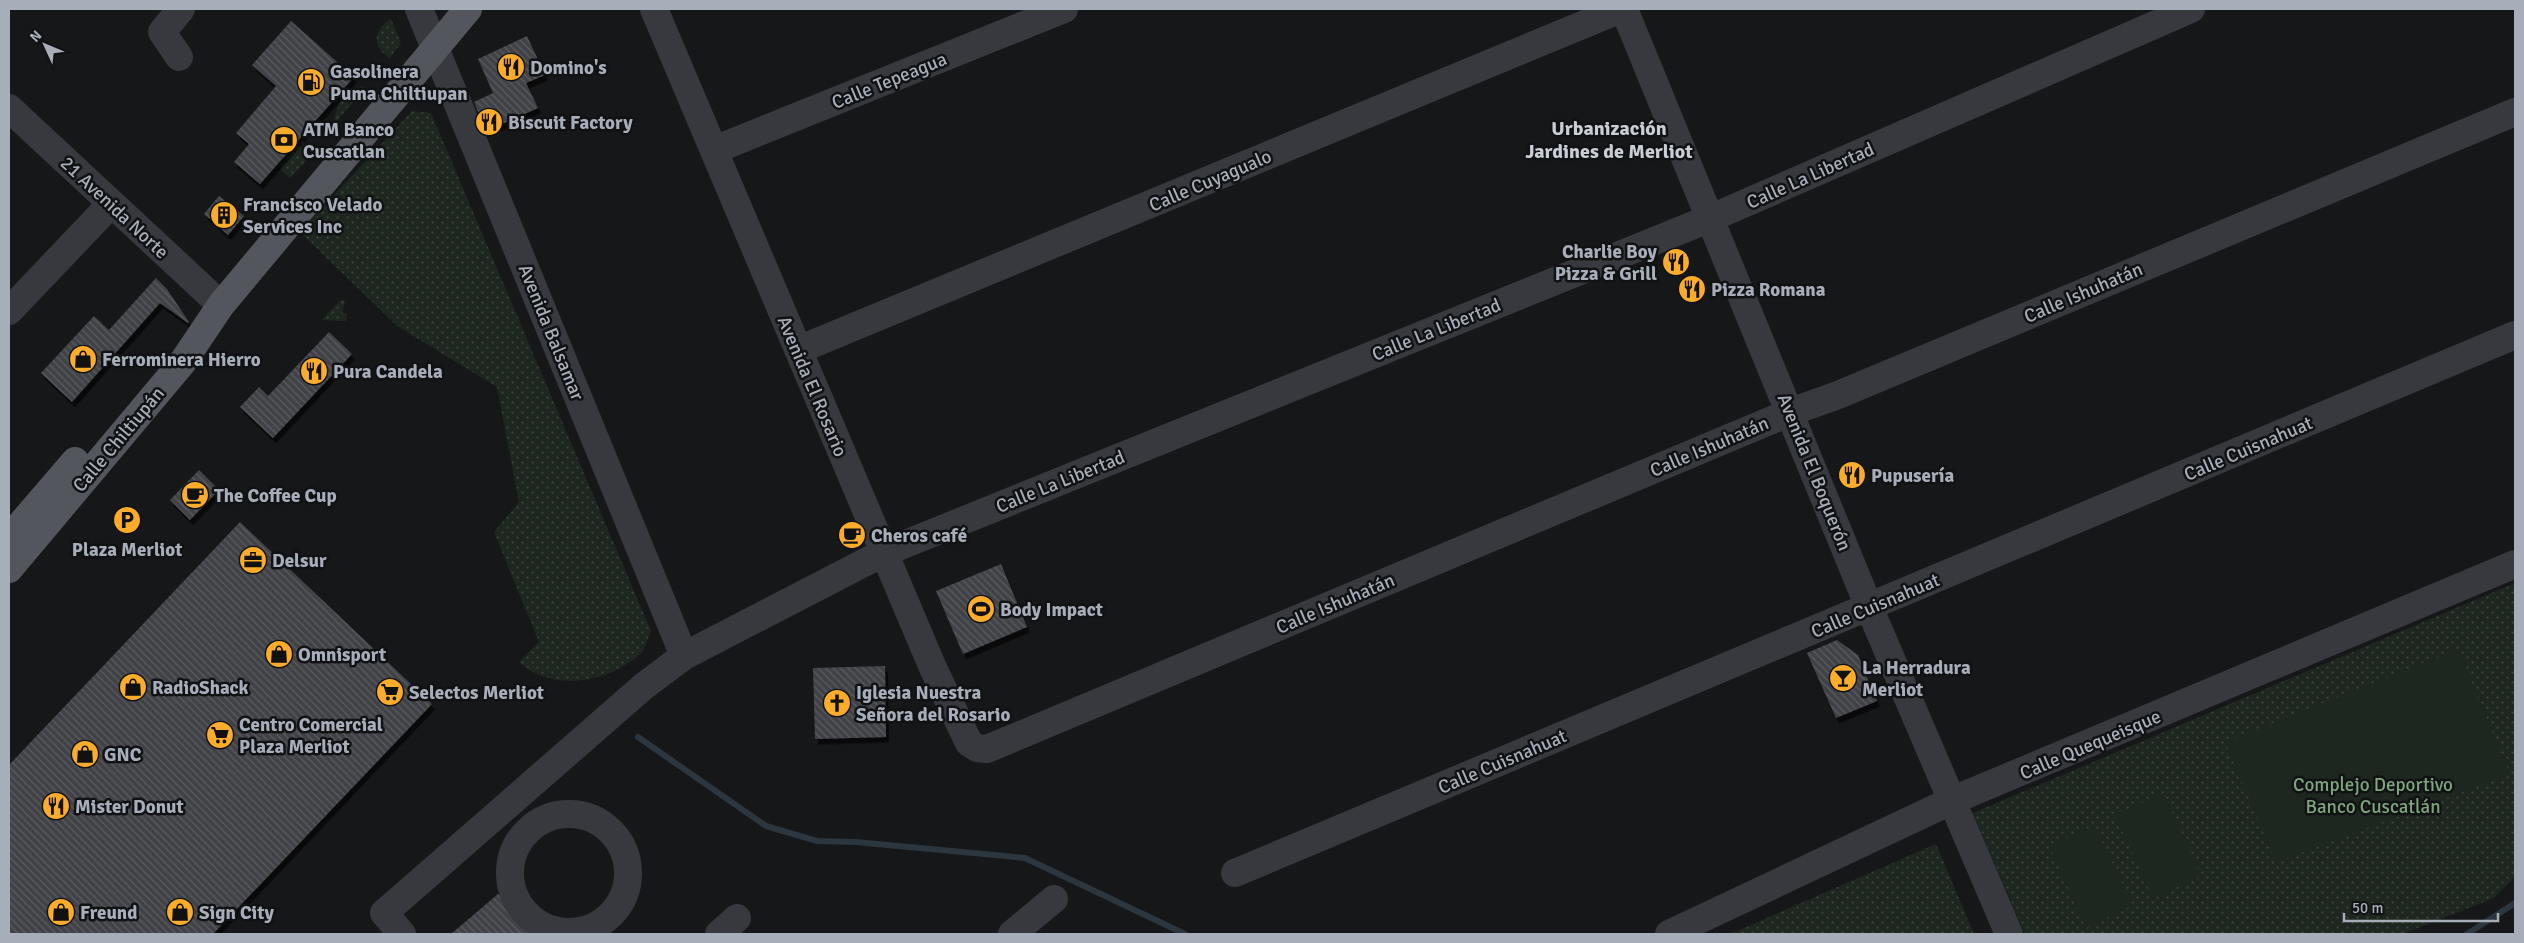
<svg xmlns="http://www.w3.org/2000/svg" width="2524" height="943" viewBox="0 0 2524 943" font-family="Signika,sans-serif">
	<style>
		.green { fill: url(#green-dots) }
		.pitch { fill: #1e271f }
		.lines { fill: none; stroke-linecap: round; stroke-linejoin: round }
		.stream { stroke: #2c363e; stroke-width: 6 }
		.building { fill: url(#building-back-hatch); filter: url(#shadow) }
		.minor { stroke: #37393e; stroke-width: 28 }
		.major { stroke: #53565d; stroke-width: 28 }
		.labels { text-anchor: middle; stroke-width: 5; stroke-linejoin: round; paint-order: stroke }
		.poi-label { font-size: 19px; font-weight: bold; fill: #a8aeb9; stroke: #111214; text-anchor: start }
		.street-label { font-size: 19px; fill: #a8aeb9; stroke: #111214 }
		.park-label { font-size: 19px; fill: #7ea57e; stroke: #111214 }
		.neighbourhood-label { font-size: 20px; font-weight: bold; fill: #c9cdd5; stroke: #111214 }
	</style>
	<defs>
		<pattern id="green-dots" width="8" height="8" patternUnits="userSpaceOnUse" patternTransform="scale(1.25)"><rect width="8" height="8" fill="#1e271f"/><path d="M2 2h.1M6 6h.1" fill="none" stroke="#3c443d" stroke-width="1.8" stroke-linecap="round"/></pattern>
		<pattern id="building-back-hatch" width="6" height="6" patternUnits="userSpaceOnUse" patternTransform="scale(1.25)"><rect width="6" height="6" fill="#404246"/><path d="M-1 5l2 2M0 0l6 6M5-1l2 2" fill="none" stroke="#595b5f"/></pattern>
		<filter id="shadow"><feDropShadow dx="3" dy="5.5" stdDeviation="0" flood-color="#0009"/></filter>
	</defs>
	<rect width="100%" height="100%" fill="#161719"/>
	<path class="green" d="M 391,19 L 401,43 L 390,58 C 371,47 373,30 391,19 Z
		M 366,87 L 334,124 C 335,106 346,85 366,87 Z
		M 412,111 L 431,113 L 651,631 C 648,637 646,647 642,652 C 610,683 553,693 519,662 L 539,642 L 494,532 L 519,502 L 497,387 L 397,326 L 300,232 Z
		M 303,139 L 306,161 L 290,178 L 279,168 Z
		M 342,299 L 345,301 L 342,313 L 347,313 L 346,321 L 322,320 Z
		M 2515,583 L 2515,877 L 2494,898 L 2403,934 L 2025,934 L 1973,813 Z
		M 1936,844 L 1974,934 L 1730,934 Z"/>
	<path class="pitch" d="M 2458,649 L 2510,774 L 2276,862 L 2225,742 Z
		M 2163,793 L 2202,876 L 2153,898 L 2115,815 Z
		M 2094,826 L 2133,905 L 2086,928 L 2049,845 Z"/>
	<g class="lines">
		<path class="stream" d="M 638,737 L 766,826 L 817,841 L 856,842 L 1025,858 L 1185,934
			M 2467,934 L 2515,903"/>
	</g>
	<path class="building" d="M 291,21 L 354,77 L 260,184 L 234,162 L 249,144 L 236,133 L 276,86 L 252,65 Z
		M 527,36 L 545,75 L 526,83 L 538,108 L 486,131 L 474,102 L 493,93 L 478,59 Z
		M 219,196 L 244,216 L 228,235 L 204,214 Z
		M 156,278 L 167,289 L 189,322 L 188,323 L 160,303 L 72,402 L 41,373 L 94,316 L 109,330 Z
		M 329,332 L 352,354 L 273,438 L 240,407 L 259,387 L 268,396 Z
		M 199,470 L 219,490 L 190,520 L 170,500 Z
		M 240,522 L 432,704 L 213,934 L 9,934 L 9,765 Z
		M 1001,564 L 1027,627 L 963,654 L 936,591 Z
		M 1837,640 L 1858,655 L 1877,701 L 1836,718 L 1807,653 Z
		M 885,666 L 886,737 L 815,739 L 813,668 Z
		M 498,894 L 534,934 L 451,934 Z"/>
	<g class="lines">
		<path class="minor" d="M 419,9 L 684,656
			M 654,9 L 933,668 L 969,743 L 977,748 L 987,749 L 1791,412 L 1838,395 L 2515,112
			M 1624,9 L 1869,607 L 2009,934
			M 179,57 L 162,32 L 181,9
			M 9,108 L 221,305
			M 714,150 L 1064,9
			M 9,311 L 111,204
			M 798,350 L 1621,9
			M510 873a59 59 0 1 1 118 0a59 59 0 1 1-118 0Z
			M 1235,873 L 2515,335
			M 402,934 L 384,913 L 644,686 L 684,656 L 883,553 L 1711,218 L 2191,9
			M 719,934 L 737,918
			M 1012,934 L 1054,899
			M 1669,934 L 1951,801 L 2515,564"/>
		<path class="major" d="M 9,538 L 75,461
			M 9,569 L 182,363 L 221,305 L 468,9"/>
	</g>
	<defs>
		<g id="restaurant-disc" transform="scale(1.4375)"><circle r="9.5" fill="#fcac2b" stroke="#111214"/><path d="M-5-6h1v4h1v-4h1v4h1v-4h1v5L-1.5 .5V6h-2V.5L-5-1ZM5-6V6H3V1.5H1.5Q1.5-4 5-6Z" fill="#111"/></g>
		<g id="fuel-disc" transform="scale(1.4375)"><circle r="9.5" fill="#fcac2b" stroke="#111214"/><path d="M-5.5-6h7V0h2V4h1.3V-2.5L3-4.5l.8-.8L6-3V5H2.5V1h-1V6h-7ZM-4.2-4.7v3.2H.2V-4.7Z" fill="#111"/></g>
		<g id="bank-disc" transform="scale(1.4375)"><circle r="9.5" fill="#fcac2b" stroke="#111214"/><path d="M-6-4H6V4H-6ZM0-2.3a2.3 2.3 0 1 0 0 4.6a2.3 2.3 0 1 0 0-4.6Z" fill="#111"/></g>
		<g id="building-disc" transform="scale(1.4375)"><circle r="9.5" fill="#fcac2b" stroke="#111214"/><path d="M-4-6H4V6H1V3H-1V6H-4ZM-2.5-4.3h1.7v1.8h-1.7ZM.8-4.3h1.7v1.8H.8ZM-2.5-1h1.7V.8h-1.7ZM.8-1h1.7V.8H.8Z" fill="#111"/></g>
		<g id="shop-disc" transform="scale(1.4375)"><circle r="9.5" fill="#fcac2b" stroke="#111214"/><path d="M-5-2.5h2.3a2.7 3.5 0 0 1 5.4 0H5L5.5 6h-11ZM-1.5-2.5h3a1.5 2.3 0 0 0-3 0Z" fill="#111"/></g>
		<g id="cafe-disc" transform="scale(1.4375)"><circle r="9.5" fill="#fcac2b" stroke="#111214"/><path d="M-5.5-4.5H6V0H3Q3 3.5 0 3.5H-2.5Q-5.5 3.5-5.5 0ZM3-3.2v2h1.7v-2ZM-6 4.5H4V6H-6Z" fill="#111"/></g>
		<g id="parking-disc" transform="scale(1.4375)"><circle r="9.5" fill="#fcac2b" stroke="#111214"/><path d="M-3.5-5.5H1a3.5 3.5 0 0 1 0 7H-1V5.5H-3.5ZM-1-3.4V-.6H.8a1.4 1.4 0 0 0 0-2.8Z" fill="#111"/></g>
		<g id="office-disc" transform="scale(1.4375)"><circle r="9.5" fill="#fcac2b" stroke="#111214"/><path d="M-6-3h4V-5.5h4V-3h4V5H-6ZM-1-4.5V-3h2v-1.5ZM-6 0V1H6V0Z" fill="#111"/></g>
		<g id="stadium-disc" transform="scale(1.4375)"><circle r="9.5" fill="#fcac2b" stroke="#111214"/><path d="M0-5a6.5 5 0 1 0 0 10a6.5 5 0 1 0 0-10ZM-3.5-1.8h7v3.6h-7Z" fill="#111"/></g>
		<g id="bar-disc" transform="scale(1.4375)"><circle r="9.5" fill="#fcac2b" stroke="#111214"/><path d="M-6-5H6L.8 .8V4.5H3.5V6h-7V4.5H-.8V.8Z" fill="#111"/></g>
		<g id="supermarket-disc" transform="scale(1.4375)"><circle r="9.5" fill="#fcac2b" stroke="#111214"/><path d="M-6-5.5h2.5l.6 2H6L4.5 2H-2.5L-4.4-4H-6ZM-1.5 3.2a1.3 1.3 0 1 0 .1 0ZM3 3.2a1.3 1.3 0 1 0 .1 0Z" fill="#111"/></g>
		<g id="church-disc" transform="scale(1.4375)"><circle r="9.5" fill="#fcac2b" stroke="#111214"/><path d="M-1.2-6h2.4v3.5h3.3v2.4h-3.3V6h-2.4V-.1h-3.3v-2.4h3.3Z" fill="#111"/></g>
	</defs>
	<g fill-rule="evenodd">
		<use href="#restaurant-disc" x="511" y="67"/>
		<use href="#fuel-disc" x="311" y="82"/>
		<use href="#restaurant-disc" x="489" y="122"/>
		<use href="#bank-disc" x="284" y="140"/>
		<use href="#building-disc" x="224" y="215"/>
		<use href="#restaurant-disc" x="1676" y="262"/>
		<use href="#restaurant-disc" x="1692" y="289"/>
		<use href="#shop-disc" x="83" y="359"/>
		<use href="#restaurant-disc" x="314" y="371"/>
		<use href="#restaurant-disc" x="1852" y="475"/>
		<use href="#cafe-disc" x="195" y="495"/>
		<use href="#parking-disc" x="127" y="520"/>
		<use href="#cafe-disc" x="852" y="535"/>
		<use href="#office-disc" x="253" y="560"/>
		<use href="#stadium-disc" x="981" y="609"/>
		<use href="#shop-disc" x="279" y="654"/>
		<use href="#bar-disc" x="1843" y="678"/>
		<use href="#shop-disc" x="133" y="687"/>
		<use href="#supermarket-disc" x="390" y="692"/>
		<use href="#church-disc" x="837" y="703"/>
		<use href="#supermarket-disc" x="220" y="735"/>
		<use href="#shop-disc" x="85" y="754"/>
		<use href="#restaurant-disc" x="56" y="806"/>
		<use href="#shop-disc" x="61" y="912"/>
		<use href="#shop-disc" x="180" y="912"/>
	</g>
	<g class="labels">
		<g class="poi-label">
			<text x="530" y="74">Domino's</text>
			<text x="330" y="78">Gasolinera<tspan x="330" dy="22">Puma Chiltiupan</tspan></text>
			<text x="508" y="129">Biscuit Factory</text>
			<text x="303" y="136">ATM Banco<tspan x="303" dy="22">Cuscatlan</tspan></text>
			<text x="243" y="211">Francisco Velado<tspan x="243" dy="22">Services Inc</tspan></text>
			<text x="1657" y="258" text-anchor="end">Charlie Boy<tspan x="1657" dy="22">Pizza &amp; Grill</tspan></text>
			<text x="1711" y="296">Pizza Romana</text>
			<text x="102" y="366">Ferrominera Hierro</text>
			<text x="333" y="378">Pura Candela</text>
			<text x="1871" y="482">Pupusería</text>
			<text x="214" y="502">The Coffee Cup</text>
			<text x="871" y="542">Cheros café</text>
			<text x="127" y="556" text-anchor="middle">Plaza Merliot</text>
			<text x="272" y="567">Delsur</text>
			<text x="1000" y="616">Body Impact</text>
			<text x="298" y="661">Omnisport</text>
			<text x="1862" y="674">La Herradura<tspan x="1862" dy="22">Merliot</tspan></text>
			<text x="152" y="694">RadioShack</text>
			<text x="409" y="699">Selectos Merliot</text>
			<text x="856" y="699">Iglesia Nuestra<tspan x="856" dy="22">Señora del Rosario</tspan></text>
			<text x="239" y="731">Centro Comercial<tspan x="239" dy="22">Plaza Merliot</tspan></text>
			<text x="104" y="761">GNC</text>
			<text x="75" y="813">Mister Donut</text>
			<text x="80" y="919">Freund</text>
			<text x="199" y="919">Sign City</text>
		</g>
		<g class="street-label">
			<text transform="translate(889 80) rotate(-22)" y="7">Calle Tepeagua</text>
			<text transform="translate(1810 175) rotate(-24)" y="7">Calle La Libertad</text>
			<text transform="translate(1210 180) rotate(-23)" y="7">Calle Cuyagualo</text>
			<text transform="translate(115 207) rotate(43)" y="7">21 Avenida Norte</text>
			<text transform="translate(2083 292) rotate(-23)" y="7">Calle Ishuhatán</text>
			<text transform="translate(1436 329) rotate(-22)" y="7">Calle La Libertad</text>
			<text transform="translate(552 332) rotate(68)" y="7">Avenida Balsamar</text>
			<text transform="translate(813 386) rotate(67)" y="7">Avenida El Rosario</text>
			<text transform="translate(118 439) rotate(-50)" y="7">Calle Chiltiupán</text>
			<text transform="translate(1709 446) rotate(-23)" y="7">Calle Ishuhatán</text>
			<text transform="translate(2248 448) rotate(-23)" y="7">Calle Cuisnahuat</text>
			<text transform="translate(1815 472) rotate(68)" y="7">Avenida El Boquerón</text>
			<text transform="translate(1060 481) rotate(-22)" y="7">Calle La Libertad</text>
			<text transform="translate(1335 603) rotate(-23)" y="7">Calle Ishuhatán</text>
			<text transform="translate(1875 605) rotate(-23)" y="7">Calle Cuisnahuat</text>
			<text transform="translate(2090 744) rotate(-23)" y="7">Calle Quequeisque</text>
			<text transform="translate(1502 761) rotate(-23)" y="7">Calle Cuisnahuat</text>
		</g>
		<g class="park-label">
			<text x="2373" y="791">Complejo Deportivo<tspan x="2373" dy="22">Banco Cuscatlán</tspan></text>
		</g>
		<g class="neighbourhood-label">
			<text x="1609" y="135">Urbanización<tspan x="1609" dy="23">Jardines de Merliot</tspan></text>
		</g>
	</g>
	<rect width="2524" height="943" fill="none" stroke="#a8aeb9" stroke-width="20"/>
	<g transform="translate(45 45) rotate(314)" stroke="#111214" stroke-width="4" paint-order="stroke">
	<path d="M0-4L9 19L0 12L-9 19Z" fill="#a8aeb9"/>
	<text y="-8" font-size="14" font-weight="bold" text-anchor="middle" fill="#a8aeb9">N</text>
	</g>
	<path d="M2344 913v8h154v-8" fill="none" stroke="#a8aeb9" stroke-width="2.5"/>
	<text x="2352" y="913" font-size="15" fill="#a8aeb9" stroke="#111214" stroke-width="4" paint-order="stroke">50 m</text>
</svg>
